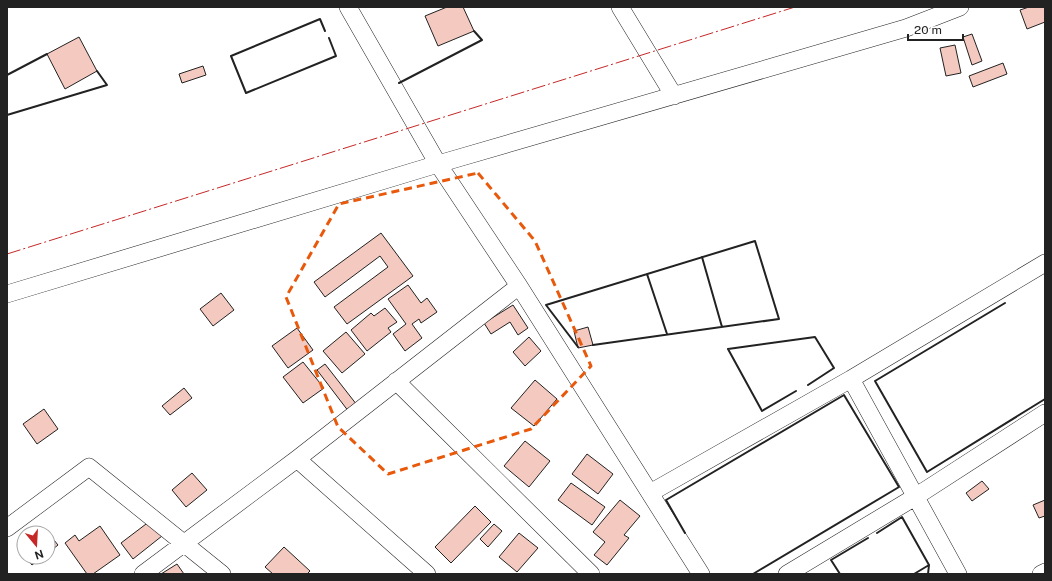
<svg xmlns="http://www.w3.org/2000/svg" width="1052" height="581" viewBox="0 0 1052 581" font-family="'Public Sans',sans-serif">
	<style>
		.building { fill: #f3c9c0; stroke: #222 }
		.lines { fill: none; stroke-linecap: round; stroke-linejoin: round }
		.minor-casing { stroke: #222; stroke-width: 18 }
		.minor { stroke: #fff; stroke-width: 17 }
		.wall { stroke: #222; stroke-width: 2 }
		.power { stroke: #c62828; stroke-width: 1; stroke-dasharray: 14 3 2 3; stroke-linecap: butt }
		.marked { fill: none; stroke: #e8590c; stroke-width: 3; stroke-dasharray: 8 5; stroke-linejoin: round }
	</style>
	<rect width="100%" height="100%" fill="#fff"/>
	<path class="building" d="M 447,7 L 463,7 L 474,31 L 438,46 L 425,16 Z
		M 1029,7 L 1045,7 L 1045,22 L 1027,29 L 1020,10 Z
		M 972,34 L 982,61 L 972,65 L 963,37 Z
		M 79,37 L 97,71 L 65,89 L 47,54 Z
		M 955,45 L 961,73 L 946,76 L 940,48 Z
		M 1003,63 L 1007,74 L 973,87 L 969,76 Z
		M 203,66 L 206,75 L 182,83 L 179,74 Z
		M 381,233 L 413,276 L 347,324 L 334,307 L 388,267 L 380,256 L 325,297 L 314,282 Z
		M 408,285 L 421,303 L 427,298 L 437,312 L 421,323 L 419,319 L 412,324 L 422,338 L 405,351 L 393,334 L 406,324 L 388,299 Z
		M 221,293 L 234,310 L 213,326 L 200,309 Z
		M 513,305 L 528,328 L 518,335 L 510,322 L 491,334 L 484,323 Z
		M 385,308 L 397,322 L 388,328 L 391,332 L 367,351 L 351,330 L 371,313 L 374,316 Z
		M 588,327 L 593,345 L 578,348 L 574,331 Z
		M 297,328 L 313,350 L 288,368 L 272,346 Z
		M 346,332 L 365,354 L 342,373 L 323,351 Z
		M 529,337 L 541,351 L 525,366 L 513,352 Z
		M 303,362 L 324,388 L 303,403 L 283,377 Z
		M 325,364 L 357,405 L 349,412 L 317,370 Z
		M 535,380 L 557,399 L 534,426 L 511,408 Z
		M 184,388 L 192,398 L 170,415 L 162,406 Z
		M 44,409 L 58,429 L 37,444 L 23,424 Z
		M 525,441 L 550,461 L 529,487 L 504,466 Z
		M 587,454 L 613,474 L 598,494 L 572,474 Z
		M 192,473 L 207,490 L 186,507 L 172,490 Z
		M 982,481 L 989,489 L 972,501 L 966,493 Z
		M 571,483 L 605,507 L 592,525 L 558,500 Z
		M 620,500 L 640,516 L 624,535 L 629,538 L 607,565 L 594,555 L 605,542 L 593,532 Z
		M 1045,500 L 1045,516 L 1039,518 L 1033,505 Z
		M 475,506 L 491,522 L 451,563 L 435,547 Z
		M 150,521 L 162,536 L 133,559 L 121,543 Z
		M 494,524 L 502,531 L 488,547 L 480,539 Z
		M 100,526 L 120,555 L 93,574 L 87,574 L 65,543 L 75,535 L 79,541 Z
		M 45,529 L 58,545 L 48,553 L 48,533 L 41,533 Z
		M 519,533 L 538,548 L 517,572 L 499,557 Z
		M 284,547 L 310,571 L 307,574 L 273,574 L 265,567 Z
		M 25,557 L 42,557 L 32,565 Z
		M 177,564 L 184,574 L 161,574 Z"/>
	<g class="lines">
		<g class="minor-casing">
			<path id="minor" d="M 348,7 L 438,164 L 519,286 L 701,574
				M 620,7 L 674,96
				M 7,294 L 438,164 L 906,28 L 960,7
				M 851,379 L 958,574
				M 396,381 L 591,574
				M 297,459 L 427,574
				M 650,493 L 851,379 L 1045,263
				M 7,528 L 89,467 L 222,574
				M 143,574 L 297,459 L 519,286
				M 787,574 L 915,497 L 1045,413
				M 1041,574 L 1045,572"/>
		</g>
		<use href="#minor" class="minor"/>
		<path class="wall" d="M 325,31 L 320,19 L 231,56 L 246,93 L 336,56 L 329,38
			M 7,75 L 47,54
			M 399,83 L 482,40 L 474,31
			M 7,115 L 107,85 L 97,71
			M 702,257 L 722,327
			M 647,274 L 667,334
			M 1005,303 L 875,381 L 927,472 L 1045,399
			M 578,347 L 546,305 L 755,241 L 779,319 L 593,345
			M 796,391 L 762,411 L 728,349 L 815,337 L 834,368 L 808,385
			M 685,533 L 666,500 L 844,395 L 899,487 L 753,574
			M 877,533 L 902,517 L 929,565 L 914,574
			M 840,574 L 831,560 L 868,538
			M 928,574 L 929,565"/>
		<path class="power" d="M 7,254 L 795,7"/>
	</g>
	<path class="marked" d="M 478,173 L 535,241 L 591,366 L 531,429 L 388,474 L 338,427 L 286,297 L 339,204 Z"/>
	<rect width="1052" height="581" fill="none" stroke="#222222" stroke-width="16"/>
	<g transform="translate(36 545) rotate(162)"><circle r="19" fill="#ffffff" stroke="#a7a7a7"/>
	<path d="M0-3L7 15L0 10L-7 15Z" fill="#c62828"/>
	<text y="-6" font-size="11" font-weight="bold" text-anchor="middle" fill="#222222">N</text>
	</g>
	<path d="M908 34v6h55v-6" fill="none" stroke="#222222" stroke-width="2"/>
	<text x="914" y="34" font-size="12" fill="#222222" stroke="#ffffff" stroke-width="3" paint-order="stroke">20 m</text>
</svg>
